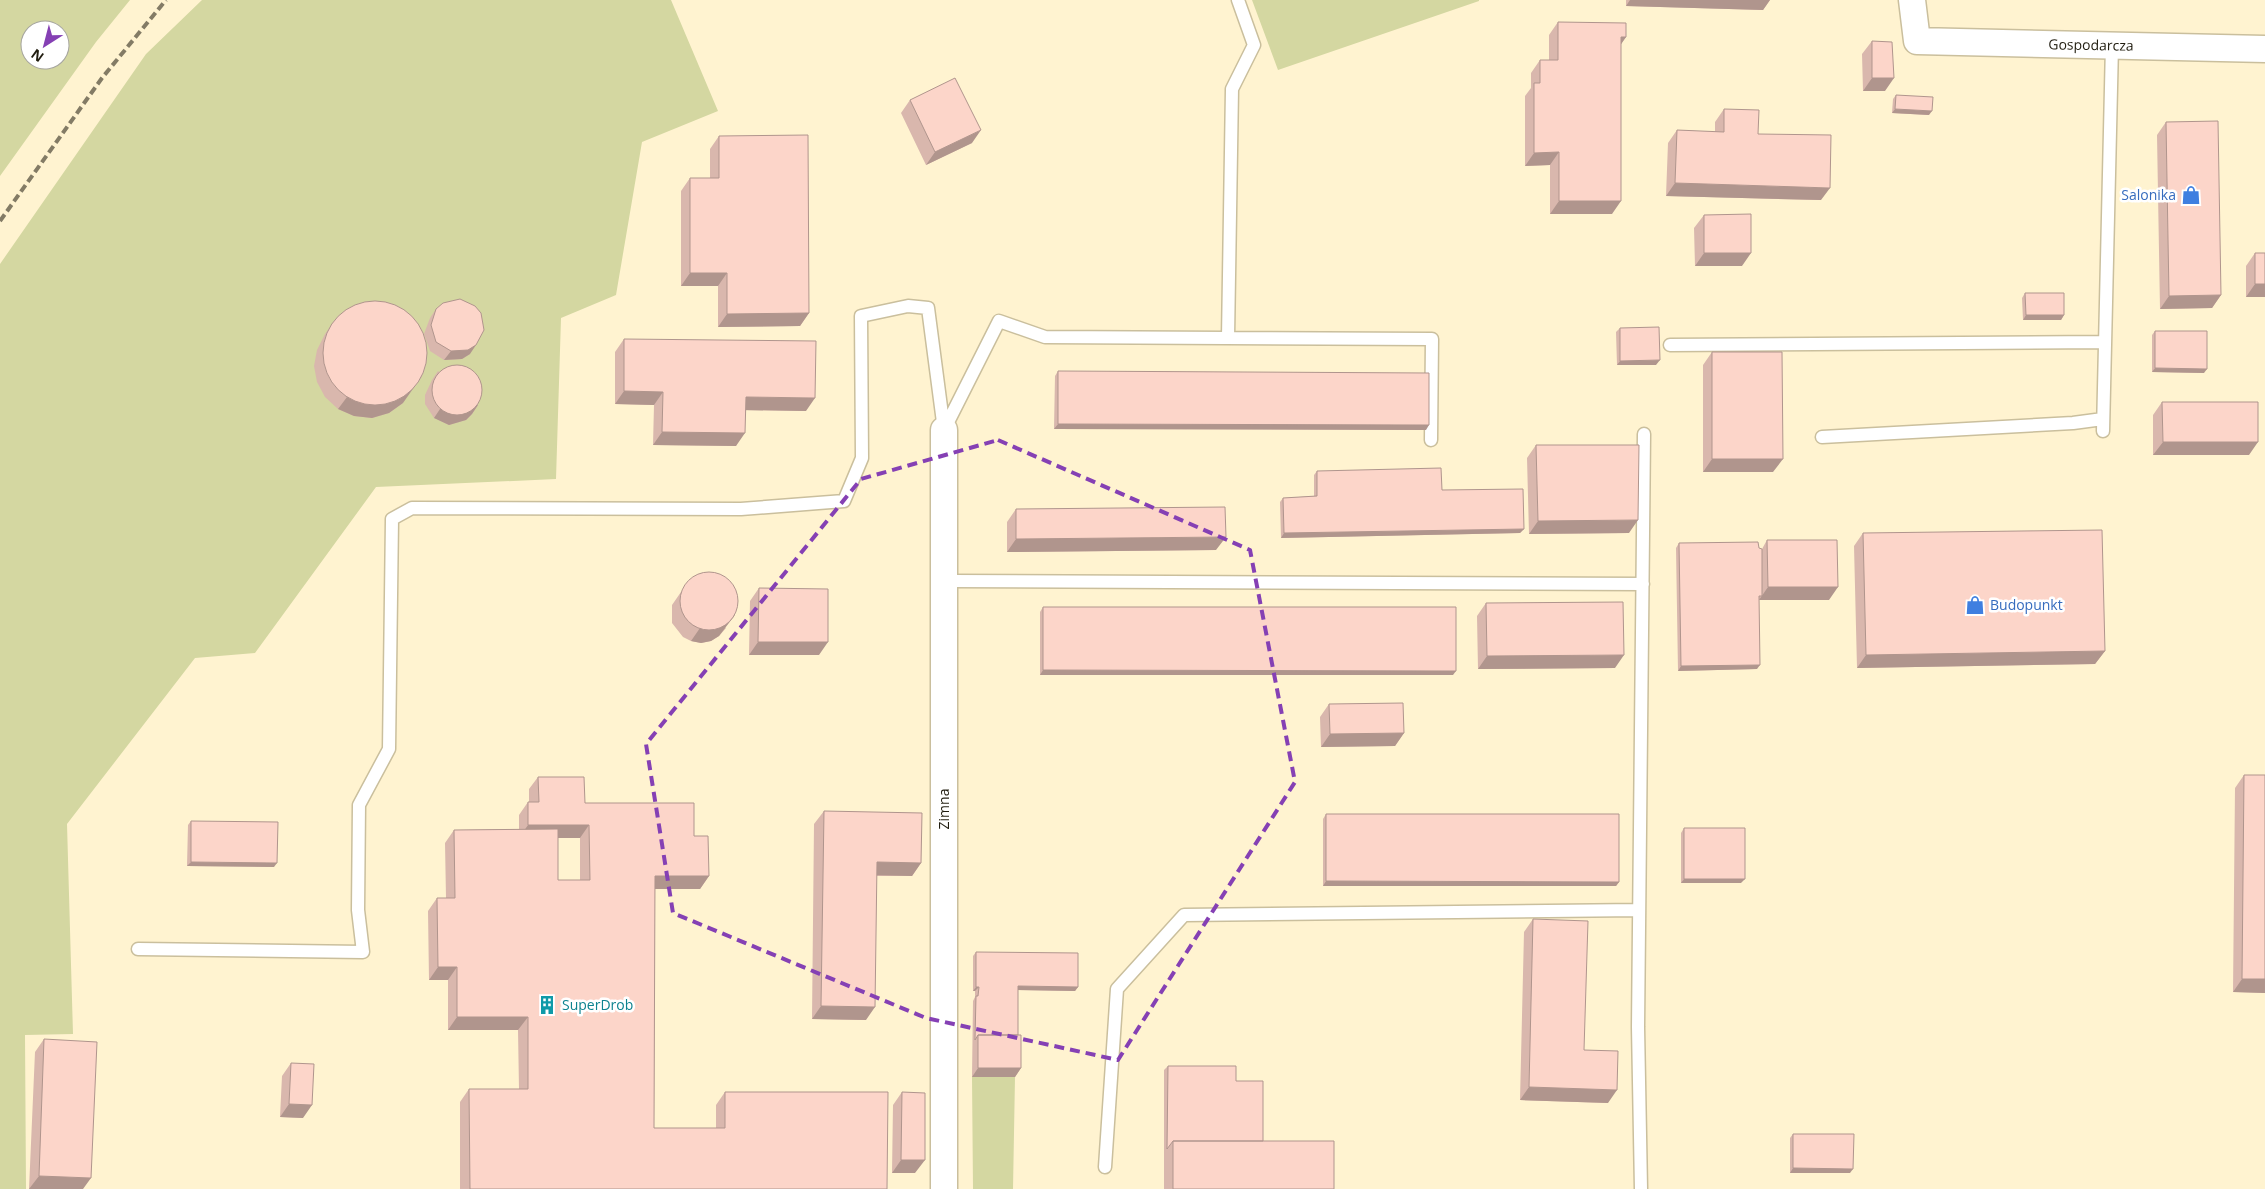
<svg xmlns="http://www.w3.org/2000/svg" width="2265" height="1189" viewBox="0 0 2265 1189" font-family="'Open Sans',sans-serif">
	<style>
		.green { fill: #d4d7a1; fill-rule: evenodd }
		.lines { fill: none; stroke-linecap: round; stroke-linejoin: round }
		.service-casing { stroke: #cabf9d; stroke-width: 15 }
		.minor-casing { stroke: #cabf9d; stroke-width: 29 }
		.service { stroke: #fff; stroke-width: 12 }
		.minor { stroke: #fff; stroke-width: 26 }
		.rail { stroke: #837b65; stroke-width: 4; stroke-dasharray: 8 4; stroke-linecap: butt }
		.wall { fill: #d9b7ad; fill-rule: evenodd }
		.shaded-wall { fill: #b0958d }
		.building { fill: #fcd5c9; stroke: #b0958d }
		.marked { fill: none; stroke: #8540b4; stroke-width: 4; stroke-dasharray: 10 6; stroke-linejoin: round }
		.labels { text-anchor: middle; stroke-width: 5; stroke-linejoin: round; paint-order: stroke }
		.street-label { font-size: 14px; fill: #211d10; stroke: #fff }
		.shop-label { font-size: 14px; fill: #366cbe; stroke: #fff; text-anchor: end }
		.culture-label { font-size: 14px; fill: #0d838f; stroke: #fff; text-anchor: start }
	</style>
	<rect width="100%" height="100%" fill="#fff3d0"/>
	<path class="green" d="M 0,0 L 130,0 L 96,42 L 0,176 ZM 30,30 L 60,30 L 60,60 L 30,60 Z
		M 202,0 L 671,0 L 718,111 L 642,142 L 616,295 L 561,318 L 556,479 L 376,487 L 255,653 L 195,658 L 67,824 L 73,1034 L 25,1035 L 26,1189 L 0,1189 L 0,264 L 146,54 Z
		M 1252,0 L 1479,0 L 1479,1 L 1278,70 Z
		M 972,1077 L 1015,1077 L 1013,1189 L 973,1189 Z"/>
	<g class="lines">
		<g class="service-casing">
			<path id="service" d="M 1228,338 L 1232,89 L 1254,45 L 1238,0
				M 1670,345 L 2105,342
				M 944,430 L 999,321 L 1045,337 L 1432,339 L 1431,440
				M 2103,431 L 2112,45
				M 1822,437 L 2073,423 L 2103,419
				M 952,581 L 1643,584
				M 138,949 L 363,952 L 358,910 L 359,805 L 389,749 L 392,519 L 412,508 L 741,509 L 844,501 L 862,458 L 861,316 L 908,306 L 928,308 L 944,430
				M 1105,1167 L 1117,989 L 1184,915 L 1639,910
				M 1641,1189 L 1638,1027 L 1644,434"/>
		</g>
		<g class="minor-casing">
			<path id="minor" d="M 1912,0 L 1917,41 L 2265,49
				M 944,1189 L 944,430"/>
		</g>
		<use href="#service" class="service"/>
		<use href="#minor" class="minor"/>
		<path class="rail" d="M 0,221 L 102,78 L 166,0"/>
	</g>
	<path class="wall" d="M 1626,0 L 1770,0 L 1763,10 L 1626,6 Z
		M 1558,22 L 1626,37 L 1621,44 L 1612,214 L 1550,214 L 1550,165 L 1525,166 L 1525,96 L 1531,88 L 1531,73 L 1540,60 L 1549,60 L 1549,35 Z
		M 1872,41 L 1885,91 L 1863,91 L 1862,54 Z
		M 1896,95 L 1929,115 L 1892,113 L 1893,99 Z
		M 910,100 L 972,143 L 926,165 L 901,113 Z
		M 1724,109 L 1758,134 L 1821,200 L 1666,196 L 1668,143 L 1677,130 L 1715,132 L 1715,122 Z
		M 2166,122 L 2221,295 L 2212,308 L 2160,309 L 2157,135 Z
		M 719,136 L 809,313 L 800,326 L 718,327 L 718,286 L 681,286 L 681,191 L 690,178 L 710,178 L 710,149 Z
		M 1704,215 L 1742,266 L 1695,266 L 1694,228 Z
		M 2255,253 L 2265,253 L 2265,297 L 2246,297 L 2246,266 Z
		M 2025,293 L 2064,315 L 2061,320 L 2023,320 L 2022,298 Z
		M 436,309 L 470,354 L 462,359 L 444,360 L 430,351 L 424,334 L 430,318 Z
		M 334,321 L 403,403 L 389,413 L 372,418 L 354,416 L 338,409 L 325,397 L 317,382 L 314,366 L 317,350 L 325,334 Z
		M 1620,328 L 1656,365 L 1617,365 L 1616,332 Z
		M 2155,331 L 2204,373 L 2152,372 L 2152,335 Z
		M 624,339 L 806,411 L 746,410 L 736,446 L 653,445 L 654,405 L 615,404 L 615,352 Z
		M 1712,352 L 1773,472 L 1703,472 L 1703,365 Z
		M 438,371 L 478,405 L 472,414 L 466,420 L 449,425 L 434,418 L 425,404 L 425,395 L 432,380 Z
		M 1058,371 L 1426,430 L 1054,429 L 1055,376 Z
		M 2162,402 L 2249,455 L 2153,455 L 2153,415 Z
		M 1536,445 L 1629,533 L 1529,534 L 1527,458 Z
		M 1317,471 L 1442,490 L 1524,529 L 1520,533 L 1281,538 L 1280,502 L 1283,498 L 1314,496 L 1314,475 Z
		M 1016,509 L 1216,550 L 1007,552 L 1007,522 Z
		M 1863,533 L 2105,651 L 2095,664 L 1857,668 L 1854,546 Z
		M 1767,540 L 1829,600 L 1759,600 L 1757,669 L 1678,671 L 1676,548 L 1679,543 L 1762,549 Z
		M 759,588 L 819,655 L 749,655 L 750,601 Z
		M 681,592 L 726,628 L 719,636 L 711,641 L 701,643 L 691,641 L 683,637 L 672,623 L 672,605 Z
		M 1486,603 L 1615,668 L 1478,669 L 1477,616 Z
		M 1043,607 L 1453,675 L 1040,675 L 1040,612 Z
		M 1329,704 L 1404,733 L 1395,746 L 1321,747 L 1320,717 Z
		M 2244,775 L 2265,993 L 2233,992 L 2235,788 Z
		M 538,777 L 585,803 L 694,836 L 709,876 L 700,889 L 655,889 L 654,1128 L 716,1128 L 716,1105 L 725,1092 L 887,1189 L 460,1189 L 460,1102 L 469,1089 L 519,1089 L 518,1030 L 448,1030 L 448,980 L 429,980 L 428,911 L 437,898 L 446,898 L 445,843 L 454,830 L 519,829 L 519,815 L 528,802 L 529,802 L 529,789 ZM 558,838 L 580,838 L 580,880 L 558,880 Z
		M 824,811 L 921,863 L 912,876 L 876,876 L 866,1020 L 812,1019 L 814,824 Z
		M 1326,814 L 1619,882 L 1616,886 L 1323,886 L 1323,819 Z
		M 191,821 L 274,867 L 187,866 L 188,825 Z
		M 1684,828 L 1741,883 L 1681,883 L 1681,833 Z
		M 1533,919 L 1584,1050 L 1608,1103 L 1520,1100 L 1524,932 Z
		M 976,952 L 1078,987 L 1075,991 L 1018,990 L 1018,1035 L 1021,1068 L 1015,1077 L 972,1077 L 973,1001 L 975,997 L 975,991 L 973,991 L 973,956 Z
		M 44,1039 L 83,1189 L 29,1189 L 35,1052 Z
		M 291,1063 L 303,1118 L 280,1117 L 282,1076 Z
		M 1168,1066 L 1236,1081 L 1263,1141 L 1334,1189 L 1164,1189 L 1164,1070 Z
		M 902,1092 L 915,1173 L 892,1173 L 893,1105 Z
		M 1793,1134 L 1850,1173 L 1790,1173 L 1790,1138 Z"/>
	<path class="shaded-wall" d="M 1630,0 L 1770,0 L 1763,10 L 1626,6 Z
		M 1621,37 L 1626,37 L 1617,50 Z
		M 1872,78 L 1894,78 L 1885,91 L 1863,91 Z
		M 1895,109 L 1932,111 L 1929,115 L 1892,113 Z
		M 981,130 L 972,143 L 926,165 L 935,152 Z
		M 1559,152 L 1550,165 L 1525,166 L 1534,153 Z
		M 1675,183 L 1830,188 L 1821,200 L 1666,196 Z
		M 1559,201 L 1621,201 L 1612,214 L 1550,214 Z
		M 1704,253 L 1751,253 L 1742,266 L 1695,266 Z
		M 690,273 L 727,273 L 718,286 L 681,286 Z
		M 2255,284 L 2265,284 L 2265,297 L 2246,297 Z
		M 2221,295 L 2212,308 L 2160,309 L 2169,296 Z
		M 809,313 L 800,326 L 718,327 L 727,314 Z
		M 2026,315 L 2064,315 L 2061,320 L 2023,320 Z
		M 476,345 L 470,354 L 462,359 L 444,360 L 451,351 Z
		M 1660,360 L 1656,365 L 1617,365 L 1620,361 Z
		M 2155,368 L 2207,369 L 2204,373 L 2152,372 Z
		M 422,376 L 403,403 L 389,413 L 372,418 L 354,416 L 338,409 L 347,397 Z
		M 624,391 L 663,392 L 654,405 L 615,404 Z
		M 746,397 L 815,398 L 806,411 L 737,410 Z
		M 478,405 L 472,414 L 466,420 L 449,425 L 434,418 L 440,409 Z
		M 1058,424 L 1429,425 L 1426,430 L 1054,429 Z
		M 662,432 L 745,433 L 736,446 L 653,445 Z
		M 2163,442 L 2258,442 L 2249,455 L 2153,455 Z
		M 1712,459 L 1783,459 L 1773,472 L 1703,472 Z
		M 1638,520 L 1629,533 L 1529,534 L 1538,521 Z
		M 1524,529 L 1520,533 L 1281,538 L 1284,533 Z
		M 1226,537 L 1216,550 L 1007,552 L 1016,539 Z
		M 1768,587 L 1838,587 L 1829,600 L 1759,600 Z
		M 735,615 L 719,636 L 711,641 L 701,643 L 691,641 L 700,628 Z
		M 758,642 L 828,642 L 819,655 L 749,655 Z
		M 2105,651 L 2095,664 L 1857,668 L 1866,655 Z
		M 1624,655 L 1615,668 L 1478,669 L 1487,656 Z
		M 1760,665 L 1757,669 L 1678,671 L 1681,666 Z
		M 1043,670 L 1456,671 L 1453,675 L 1040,675 Z
		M 1404,733 L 1395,746 L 1321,747 L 1330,734 Z
		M 528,825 L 589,825 L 580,838 L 519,838 Z
		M 191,862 L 277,863 L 274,867 L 187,866 Z
		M 877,862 L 921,863 L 912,876 L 868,875 Z
		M 655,876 L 709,876 L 700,889 L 646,889 Z
		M 1684,879 L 1745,879 L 1741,883 L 1681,883 Z
		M 1326,881 L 1619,882 L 1616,886 L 1323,886 Z
		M 438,967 L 457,967 L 448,980 L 429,980 Z
		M 2242,979 L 2265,979 L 2265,993 L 2233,992 Z
		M 1018,986 L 1078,987 L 1075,991 L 1015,990 Z
		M 976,987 L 979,987 L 975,991 L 973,991 Z
		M 821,1006 L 875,1007 L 866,1020 L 812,1019 Z
		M 457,1017 L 528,1017 L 518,1030 L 448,1030 Z
		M 978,1068 L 1021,1068 L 1015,1077 L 972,1077 Z
		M 1529,1087 L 1617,1090 L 1608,1103 L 1520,1100 Z
		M 289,1104 L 312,1105 L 303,1118 L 280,1117 Z
		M 901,1160 L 925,1160 L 915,1173 L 892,1173 Z
		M 1793,1168 L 1853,1169 L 1850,1173 L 1790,1173 Z
		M 39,1176 L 91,1178 L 83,1189 L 29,1189 Z"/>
	<path class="building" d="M 1558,22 L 1626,23 L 1626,37 L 1621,37 L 1621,201 L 1559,201 L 1559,152 L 1534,153 L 1534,83 L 1540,83 L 1540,60 L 1558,60 Z
		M 1872,41 L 1892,42 L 1894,78 L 1872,78 Z
		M 955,78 L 981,130 L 935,152 L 910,100 Z
		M 1896,95 L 1933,97 L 1932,111 L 1895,109 Z
		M 1724,109 L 1759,110 L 1758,134 L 1831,135 L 1830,188 L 1675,183 L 1677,130 L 1724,132 Z
		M 2218,121 L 2221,295 L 2169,296 L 2166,122 Z
		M 808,135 L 809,313 L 727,314 L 727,273 L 690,273 L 690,178 L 719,178 L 719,136 Z
		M 1751,214 L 1751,253 L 1704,253 L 1704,215 Z
		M 2255,253 L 2265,253 L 2265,284 L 2255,284 Z
		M 2025,293 L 2064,293 L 2064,315 L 2026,315 Z
		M 460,299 L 475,306 L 481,313 L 484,330 L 476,345 L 468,350 L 451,351 L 436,342 L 431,325 L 436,309 L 443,303 Z
		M323 353a52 52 0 1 1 104 0a52 52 0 1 1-104 0Z
		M 1659,327 L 1660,360 L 1620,361 L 1620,328 Z
		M 2155,331 L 2207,331 L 2207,369 L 2155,368 Z
		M 624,339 L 816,341 L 815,398 L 746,397 L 745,433 L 662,432 L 663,392 L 624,391 Z
		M 1712,352 L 1782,352 L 1783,459 L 1712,459 Z
		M432 390a25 25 0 1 1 50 0a25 25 0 1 1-50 0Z
		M 1058,371 L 1429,373 L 1429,425 L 1058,424 Z
		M 2162,402 L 2258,402 L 2258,442 L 2163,442 Z
		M 1536,445 L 1639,445 L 1638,520 L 1538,521 Z
		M 1441,468 L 1442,490 L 1523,489 L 1524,529 L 1284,533 L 1283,498 L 1317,496 L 1317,471 Z
		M 1225,507 L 1226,537 L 1016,539 L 1016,509 Z
		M 2102,530 L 2105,651 L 1866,655 L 1863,533 Z
		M 1767,540 L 1837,540 L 1838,587 L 1768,587 Z
		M 1758,542 L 1759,548 L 1762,549 L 1762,596 L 1759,596 L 1760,665 L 1681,666 L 1679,543 Z
		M680 601a29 29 0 1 1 58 0a29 29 0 1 1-58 0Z
		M 759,588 L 828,589 L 828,642 L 758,642 Z
		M 1623,602 L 1624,655 L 1487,656 L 1486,603 Z
		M 1043,607 L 1456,607 L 1456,671 L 1043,670 Z
		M 1403,703 L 1404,733 L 1330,734 L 1329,704 Z
		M 2244,775 L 2265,775 L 2265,979 L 2242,979 Z
		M 538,777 L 584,777 L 585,803 L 694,803 L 694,836 L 708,836 L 709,876 L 655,876 L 654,1128 L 725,1128 L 725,1092 L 888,1092 L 887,1189 L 470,1189 L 469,1089 L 528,1089 L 528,1017 L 457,1017 L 457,967 L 438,967 L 437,898 L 455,898 L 454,830 L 558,829 L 558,880 L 590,880 L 589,825 L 528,825 L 528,802 L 539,802 Z
		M 824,811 L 922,813 L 921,863 L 877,862 L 875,1007 L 821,1006 Z
		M 1326,814 L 1619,814 L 1619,882 L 1326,881 Z
		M 191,821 L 278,822 L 277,863 L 191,862 Z
		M 1684,828 L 1745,828 L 1745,879 L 1684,879 Z
		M 1533,919 L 1588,921 L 1584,1050 L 1618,1051 L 1617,1090 L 1529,1087 Z
		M 976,952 L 1078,953 L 1078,987 L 1018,986 L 1018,1035 L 978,1035 L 975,1040 L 976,996 L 978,996 L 979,987 L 976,987 Z
		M 978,1035 L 1021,1035 L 1021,1068 L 978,1068 Z
		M 44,1039 L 97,1042 L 91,1178 L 39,1176 Z
		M 291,1063 L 314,1064 L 312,1105 L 289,1104 Z
		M 1168,1066 L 1236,1066 L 1236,1081 L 1263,1081 L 1263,1141 L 1173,1141 L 1167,1149 Z
		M 902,1092 L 925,1093 L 925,1160 L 901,1160 Z
		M 1793,1134 L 1854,1134 L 1853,1169 L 1793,1168 Z
		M 1173,1141 L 1334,1141 L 1334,1189 L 1173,1189 Z"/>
	<path class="marked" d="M 998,440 L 1250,550 L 1295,782 L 1118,1060 L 926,1018 L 673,913 L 646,744 L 861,479 Z"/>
	<defs>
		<g id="shop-bare" transform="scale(1.5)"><path d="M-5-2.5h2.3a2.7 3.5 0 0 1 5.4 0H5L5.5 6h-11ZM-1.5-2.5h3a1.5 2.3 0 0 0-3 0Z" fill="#3f7fe0" stroke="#fff" stroke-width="2.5" paint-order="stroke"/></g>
		<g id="building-bare" transform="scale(1.5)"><path d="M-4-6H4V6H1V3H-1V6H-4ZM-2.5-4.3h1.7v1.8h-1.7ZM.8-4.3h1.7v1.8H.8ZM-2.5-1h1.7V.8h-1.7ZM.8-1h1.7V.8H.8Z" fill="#0f9aa8" stroke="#fff" stroke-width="2.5" paint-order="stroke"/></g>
	</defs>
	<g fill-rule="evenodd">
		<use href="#shop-bare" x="2191" y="195"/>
		<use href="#shop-bare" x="1975" y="605"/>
		<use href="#building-bare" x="547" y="1005"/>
	</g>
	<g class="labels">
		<g class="street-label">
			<text transform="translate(2091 45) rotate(1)" y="5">Gospodarcza</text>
			<text transform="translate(944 809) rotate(-90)" y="5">Zimna</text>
		</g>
		<g class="shop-label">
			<text x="2176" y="200">Salonika</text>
			<text x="1990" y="610" text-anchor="start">Budopunkt</text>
		</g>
		<g class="culture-label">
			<text x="562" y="1010">SuperDrob</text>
		</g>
	</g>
	<g transform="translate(45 45) rotate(216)"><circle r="24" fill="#ffffff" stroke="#a6a59f"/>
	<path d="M0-4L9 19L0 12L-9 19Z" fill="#8540b4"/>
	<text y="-8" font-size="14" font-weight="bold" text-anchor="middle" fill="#211d10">N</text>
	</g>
</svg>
